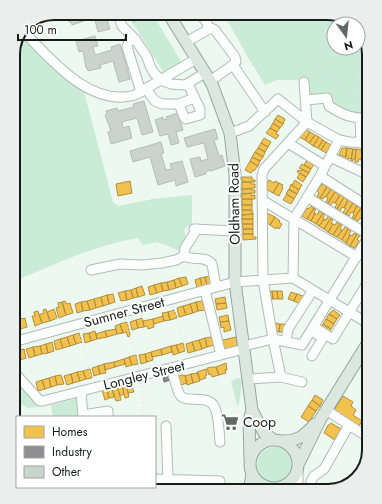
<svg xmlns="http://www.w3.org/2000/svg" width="382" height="504" viewBox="0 0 382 504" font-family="Jost,sans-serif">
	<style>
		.green { fill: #caecd7 }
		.forest { fill: #afdbc1 }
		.homes { fill: #f2c14e; stroke: #b0903e }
		.industry { fill: #8d8d92; stroke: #696b6d }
		.building { fill: #cad3cd; stroke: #b4beb7 }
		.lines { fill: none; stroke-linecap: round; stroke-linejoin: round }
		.minor-casing { stroke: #b2bcb5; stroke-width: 11 }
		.major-casing { stroke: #92a79c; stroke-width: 13 }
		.path { stroke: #dfe4e1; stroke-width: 1.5; stroke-dasharray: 1 3; stroke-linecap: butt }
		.minor { stroke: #fcfefd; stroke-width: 9 }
		.major { stroke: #dce7e2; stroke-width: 11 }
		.labels { text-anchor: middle; stroke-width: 4; stroke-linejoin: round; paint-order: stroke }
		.street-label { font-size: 14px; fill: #151d18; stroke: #fff }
		.poi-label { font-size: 14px; fill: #151d18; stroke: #fff; text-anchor: start }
		.rim { fill: none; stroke: #151d18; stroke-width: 2 }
	</style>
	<rect width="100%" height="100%" fill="#ecf8f0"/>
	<path class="green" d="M 151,13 L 152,13 L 183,65 L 165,75 L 133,23 Z
		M 223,13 L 330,13 L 349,24 L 334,24 L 334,48 L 358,48 L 358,29 L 362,32 L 369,54 L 369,116 L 356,117 L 330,105 L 310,98 L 309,80 L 277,80 L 265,85 L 249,59 Z
		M 22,33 L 83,88 L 113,202 L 118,206 L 153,199 L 192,195 L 192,224 L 184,229 L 187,241 L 182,252 L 158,242 L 143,245 L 138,238 C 95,245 53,265 13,282 L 13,51 Z
		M 13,373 L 43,406 L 27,408 L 22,404 L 13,405 Z
		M 238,378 L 242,380 L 239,405 L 237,405 L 231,381 Z
		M 77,398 L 77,417 L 53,417 L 51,405 Z
		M257 465a18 18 0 1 1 36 0a18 18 0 1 1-36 0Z"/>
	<path class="forest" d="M 125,13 L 151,13 L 133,23 Z"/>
	<path class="homes" d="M 278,115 L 285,119 L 283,124 L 275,119 Z
		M 275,119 L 283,124 L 280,128 L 273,123 Z
		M 273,123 L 280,128 L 277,132 L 270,128 Z
		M 365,125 L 368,125 L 369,138 L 366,138 Z
		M 270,128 L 277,132 L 276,134 L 279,135 L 276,139 L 266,133 Z
		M 306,129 L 310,132 L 305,140 L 299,137 Z
		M 310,132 L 315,135 L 309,143 L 305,140 Z
		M 315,135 L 319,137 L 313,146 L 309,143 Z
		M 319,137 L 323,140 L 318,148 L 313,146 Z
		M 264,138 L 271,142 L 268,147 L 261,143 Z
		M 323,140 L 326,142 L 321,150 L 318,148 Z
		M 326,142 L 331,145 L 326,153 L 321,150 Z
		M 261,143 L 268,147 L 265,152 L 258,148 Z
		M 258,148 L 265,152 L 263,157 L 255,152 Z
		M 342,148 L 347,148 L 346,157 L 339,155 Z
		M 347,148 L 353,149 L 351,159 L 348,158 L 348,161 L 345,160 Z
		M 353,149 L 356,149 L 355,159 L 353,159 L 353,161 L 351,161 Z
		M 356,149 L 363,150 L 361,160 L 359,159 L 358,162 L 355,162 Z
		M 255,152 L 263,157 L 260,161 L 252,157 Z
		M 252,157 L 260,161 L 258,166 L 250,161 Z
		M 307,160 L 314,164 L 311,169 L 304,165 Z
		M 250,161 L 258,166 L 254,171 L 253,170 L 251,173 L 245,170 Z
		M 302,164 L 311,169 L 309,173 L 299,168 Z
		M 302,169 L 309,173 L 306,177 L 297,172 L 298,170 L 301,171 Z
		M 300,173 L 306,177 L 303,182 L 297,178 Z
		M 242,177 L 252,177 L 252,180 L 255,180 L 255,182 L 242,182 Z
		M 269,180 L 274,183 L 275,181 L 279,183 L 273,193 L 264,188 Z
		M 295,180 L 302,185 L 299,190 L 292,185 Z
		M 130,181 L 132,193 L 118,196 L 116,184 Z
		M 242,182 L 251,182 L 251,184 L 255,184 L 255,188 L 242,189 Z
		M 279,183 L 283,185 L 282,187 L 283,188 L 279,196 L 273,193 Z
		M 291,184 L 299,190 L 297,194 L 289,190 Z
		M 322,184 L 327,187 L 320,198 L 317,196 L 319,193 L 317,191 Z
		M 327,187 L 331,189 L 326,197 L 325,196 L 323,199 L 320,198 Z
		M 242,189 L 251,189 L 251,190 L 255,190 L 255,193 L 242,194 Z
		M 289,189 L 297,194 L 294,199 L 286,194 Z
		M 331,189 L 335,192 L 328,203 L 326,202 L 328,198 L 326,197 Z
		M 335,192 L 340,195 L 335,203 L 333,202 L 331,205 L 328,203 Z
		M 251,193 L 251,196 L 255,195 L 255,199 L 242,199 L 242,194 Z
		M 287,194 L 294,199 L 291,204 L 283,200 Z
		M 340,195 L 344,197 L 337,209 L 335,207 L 337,204 L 335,203 Z
		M 344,197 L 348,200 L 344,208 L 342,207 L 340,211 L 337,209 Z
		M 242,199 L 252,199 L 252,205 L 242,205 Z
		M 348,200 L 353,203 L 346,214 L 343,212 L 346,209 L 344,208 Z
		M 353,203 L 357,206 L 353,213 L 351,212 L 349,216 L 346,214 Z
		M 242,205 L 252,205 L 252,210 L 242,210 Z
		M 311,206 L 314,208 L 307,219 L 302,216 L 307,208 L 308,209 Z
		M 357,206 L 361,208 L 354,219 L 352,218 L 354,214 L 353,213 Z
		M 314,208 L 316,209 L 314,212 L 315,213 L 311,221 L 307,219 Z
		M 361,208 L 366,211 L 361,219 L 360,218 L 358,221 L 354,219 Z
		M 242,210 L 252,210 L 253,214 L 242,215 Z
		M 319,211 L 323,213 L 316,224 L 311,221 L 315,213 L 317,215 Z
		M 366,211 L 369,213 L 369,215 L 363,225 L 361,223 L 363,220 L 361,219 Z
		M 267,213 L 275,217 L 270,225 L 264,221 Z
		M 323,213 L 325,214 L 323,218 L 324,219 L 319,226 L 316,224 Z
		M 253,214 L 253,219 L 242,219 L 242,215 Z
		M 369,215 L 369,223 L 366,226 L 363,225 Z
		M 328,216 L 331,218 L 324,229 L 319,226 L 324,219 L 326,220 Z
		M 275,217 L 280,221 L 279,222 L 282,224 L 279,229 L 277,227 L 276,229 L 270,225 Z
		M 331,218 L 333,220 L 331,223 L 333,224 L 328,232 L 324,229 Z
		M 242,219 L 253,219 L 253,224 L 242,224 Z
		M 337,222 L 340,224 L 333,235 L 328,232 L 333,224 L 335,225 Z
		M 242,224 L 253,224 L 253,229 L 243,229 Z
		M 340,224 L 342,225 L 340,229 L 342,230 L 337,237 L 333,235 Z
		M 345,227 L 348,229 L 342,240 L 337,237 Z
		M 243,229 L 253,229 L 253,234 L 243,234 Z
		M 348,229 L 351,231 L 349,234 L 350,235 L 346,243 L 342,240 Z
		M 354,233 L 357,234 L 350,246 L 346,243 L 350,235 L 352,236 Z
		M 243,234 L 253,234 L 253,237 L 256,237 L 256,239 L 243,240 Z
		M 357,234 L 360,236 L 357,239 L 359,241 L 355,248 L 350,246 Z
		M 210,276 L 212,284 L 207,286 L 205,277 Z
		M 186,277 L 188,284 L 182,286 L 179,278 Z
		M 205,277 L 207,286 L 202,287 L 200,278 Z
		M 179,278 L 182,286 L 176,288 L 174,280 Z
		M 200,278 L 202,287 L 197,288 L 195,280 Z
		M 174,280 L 176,288 L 169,290 L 167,282 Z
		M 167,282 L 169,290 L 163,291 L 161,283 Z
		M 161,283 L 163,291 L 157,293 L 154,285 Z
		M 154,285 L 157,293 L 150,295 L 148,287 Z
		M 142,286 L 145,295 L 138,297 L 136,288 Z
		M 136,288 L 138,297 L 133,298 L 131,290 Z
		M 131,290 L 133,298 L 127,300 L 125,291 Z
		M 125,291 L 127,300 L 121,301 L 118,293 Z
		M 272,291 L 273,299 L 268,300 L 268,292 Z
		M 272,291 L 277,291 L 278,299 L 273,299 Z
		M 277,291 L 282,291 L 283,299 L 278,299 Z
		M 291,292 L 297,294 L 294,301 L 288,299 Z
		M 113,294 L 115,302 L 109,304 L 107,295 Z
		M 297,294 L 303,296 L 300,304 L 294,301 Z
		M 107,295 L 109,304 L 103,306 L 101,297 Z
		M 101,297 L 103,306 L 96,308 L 94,299 Z
		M 225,297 L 226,303 L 216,304 L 215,299 Z
		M 94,299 L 96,308 L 90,310 L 87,301 Z
		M 65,301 L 67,304 L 70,303 L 73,313 L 66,315 L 62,302 Z
		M 87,301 L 90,310 L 83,311 L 81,302 Z
		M 202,301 L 205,310 L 198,311 L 196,302 Z
		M 62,302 L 66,315 L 59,318 L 56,308 L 59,307 L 58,303 Z
		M 81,302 L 83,311 L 77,313 L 75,304 Z
		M 196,302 L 198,311 L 193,313 L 190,304 Z
		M 226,303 L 227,308 L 217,310 L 216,304 Z
		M 190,304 L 193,313 L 186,315 L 183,306 Z
		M 183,306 L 186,315 L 179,317 L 177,308 Z
		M 46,309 L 50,321 L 42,323 L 39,315 L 44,313 L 43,310 Z
		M 54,309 L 57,318 L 50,321 L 47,312 Z
		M 174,310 L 177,318 L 170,320 L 168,312 Z
		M 333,310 L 340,315 L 337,319 L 329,314 Z
		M 38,311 L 42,323 L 35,326 L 32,316 L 35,316 L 34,312 Z
		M 168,312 L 170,320 L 164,321 L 162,313 Z
		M 329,314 L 337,319 L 334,324 L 326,319 Z
		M 19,315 L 20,319 L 25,318 L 27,327 L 17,330 L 13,316 Z
		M 228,315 L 229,321 L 220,322 L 219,317 Z
		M 163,316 L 164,321 L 154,324 L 153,319 Z
		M 142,318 L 144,327 L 138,328 L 136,320 Z
		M 153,319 L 154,327 L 148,329 L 147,326 L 144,327 L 143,321 Z
		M 326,319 L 334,324 L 331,329 L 323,324 Z
		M 136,320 L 138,328 L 132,330 L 130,322 Z
		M 13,321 L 15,321 L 17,330 L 13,331 Z
		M 229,321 L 231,330 L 224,332 L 224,327 L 221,328 L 220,322 Z
		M 127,322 L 130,334 L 130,336 L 128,337 L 126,332 L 123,333 L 120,324 Z
		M 275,323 L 280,324 L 279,332 L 274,331 Z
		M 120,324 L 123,333 L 117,334 L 115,326 Z
		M 280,324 L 285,324 L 284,332 L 279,332 Z
		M 323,324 L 331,329 L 328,334 L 320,329 Z
		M 116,329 L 117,334 L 107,337 L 105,331 Z
		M 95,331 L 97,339 L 91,341 L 89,333 Z
		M 105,331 L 107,337 L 97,339 L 96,334 Z
		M 79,333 L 82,342 L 76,344 L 73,335 Z
		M 89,333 L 91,341 L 85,343 L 83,334 Z
		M 73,335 L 76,344 L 70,346 L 67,337 Z
		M 67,337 L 70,346 L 63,348 L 60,339 Z
		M 211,337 L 214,345 L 207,347 L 205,338 Z
		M 236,337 L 238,346 L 221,350 L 219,341 Z
		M 205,338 L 207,347 L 202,349 L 199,340 Z
		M 60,339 L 63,348 L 56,350 L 54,341 Z
		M 199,340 L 202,349 L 195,351 L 192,342 Z
		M 52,342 L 54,351 L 48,353 L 46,344 Z
		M 192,342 L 195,351 L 188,353 L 186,344 Z
		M 183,343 L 185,351 L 179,353 L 176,345 Z
		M 46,344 L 48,353 L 42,354 L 40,346 Z
		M 176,345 L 179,353 L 173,355 L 171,346 Z
		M 40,346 L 42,354 L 35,356 L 33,347 Z
		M 171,346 L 172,352 L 162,355 L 161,349 Z
		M 33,347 L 35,356 L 29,358 L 26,349 Z
		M 24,349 L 26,358 L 20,360 L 17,351 Z
		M 161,349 L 162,355 L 152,357 L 151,352 Z
		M 17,351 L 20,360 L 13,362 L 13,352 Z
		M 151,352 L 153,360 L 147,362 L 145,354 Z
		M 145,354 L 147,362 L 141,364 L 139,355 Z
		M 136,355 L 138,364 L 132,365 L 129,357 Z
		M 129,357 L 132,365 L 126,367 L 124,359 Z
		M 124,359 L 125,364 L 115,367 L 114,362 Z
		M 114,362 L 115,367 L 105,370 L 104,364 Z
		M 226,363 L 227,370 L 225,370 L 226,373 L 219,375 L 216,367 Z
		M 104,364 L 106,373 L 100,374 L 98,366 Z
		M 98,366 L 100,374 L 94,376 L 92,368 Z
		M 213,367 L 216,367 L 219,375 L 212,377 L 211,374 L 209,375 L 207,368 Z
		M 90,369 L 92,378 L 86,379 L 83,371 Z
		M 206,369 L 207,375 L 205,376 L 206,378 L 200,380 L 197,372 Z
		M 83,371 L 86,379 L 80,381 L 77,372 Z
		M 77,372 L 80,381 L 73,383 L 71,374 Z
		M 198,373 L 200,381 L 193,383 L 191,374 Z
		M 71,374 L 73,383 L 67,385 L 64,376 Z
		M 191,374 L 193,383 L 187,385 L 185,376 Z
		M 61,375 L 64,384 L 57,385 L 55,376 Z
		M 182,375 L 185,375 L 187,383 L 181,385 L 180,382 L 178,383 L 176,377 Z
		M 55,376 L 57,385 L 51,387 L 49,378 Z
		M 49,378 L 51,387 L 45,389 L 42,380 Z
		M 42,380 L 45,389 L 38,391 L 36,382 Z
		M 131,383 L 134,392 L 128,393 L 126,384 Z
		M 126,384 L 129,397 L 125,398 L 122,385 Z
		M 122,385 L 124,394 L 120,396 L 117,386 Z
		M 117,386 L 121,400 L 116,401 L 112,388 Z
		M 112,388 L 114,397 L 109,398 L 107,389 Z
		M 107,389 L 109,398 L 105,400 L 102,390 Z
		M 315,395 L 323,400 L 320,406 L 312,400 Z
		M 343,396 L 353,402 L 351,406 L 356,410 L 353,415 L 362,421 L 359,426 L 334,410 Z
		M 312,400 L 320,406 L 316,411 L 308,406 Z
		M 308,406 L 316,411 L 309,422 L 301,417 Z
		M 331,423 L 341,429 L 340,432 L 341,433 L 339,436 L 337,435 L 335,440 L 324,433 L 328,425 L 329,425 Z
		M 127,487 L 136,488 L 136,491 L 127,490 Z"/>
	<path class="industry" d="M 169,375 L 170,380 L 164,382 L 163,377 Z"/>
	<path class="building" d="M 67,13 L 105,13 L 110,29 L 98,32 L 94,16 L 83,18 L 84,21 L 72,25 L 71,22 L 69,22 Z
		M 95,36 L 98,46 L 93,47 L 95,55 L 112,50 L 111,47 L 120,44 L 130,79 L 119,82 L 113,61 L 100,65 L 101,68 L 88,71 L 87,68 L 86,68 L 83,51 L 79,52 L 76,41 Z
		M 144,101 L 153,132 L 142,135 L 137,118 L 122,122 L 123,128 L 129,126 L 132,138 L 111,144 L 108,132 L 111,131 L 105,115 L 107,114 L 106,111 L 117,108 L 118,111 L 134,107 L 133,104 Z
		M 178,113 L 183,130 L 176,132 L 179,143 L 171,145 L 168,134 L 160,136 L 155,120 L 163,117 L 163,120 L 167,119 L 166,117 Z
		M 215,129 L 218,139 L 214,140 L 219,156 L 222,155 L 225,166 L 211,171 L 211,170 L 205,172 L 206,174 L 195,177 L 190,159 L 200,157 L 201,161 L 208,159 L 204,143 L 187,147 L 184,138 Z
		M 161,142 L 164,153 L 161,154 L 166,170 L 172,169 L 170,164 L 182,161 L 188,182 L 176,186 L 175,180 L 158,185 L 150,157 L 133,162 L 130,151 Z"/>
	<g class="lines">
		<g class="minor-casing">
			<path id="minor" d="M 118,13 L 122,26 L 135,39 L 147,57 L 150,66 L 154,73 L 161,80 L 171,84 L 185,85 L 205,73
				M 200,13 L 207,23 L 208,29
				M 23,31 C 51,59 90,108 135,95 L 196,59
				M 131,35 L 127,47 L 141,92
				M 186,42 L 211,28 L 215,30 L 235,57 L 236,62 L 233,65 L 210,81
				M 233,65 L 265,112
				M 146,89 L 155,101 L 162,104 L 179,104 L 194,98
				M 306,100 L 327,98 L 329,106 C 343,115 352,119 369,118
				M 179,104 L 184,117 L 186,119 L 200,115 L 200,109 L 188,84
				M 360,118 L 361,143
				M 230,133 L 249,126 L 278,99 L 307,122 L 339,140 L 350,142 L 369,143
				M 288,143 L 325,166
				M 330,157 L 362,172 L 369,174
				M 320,176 L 369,207
				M 307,197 L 369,235
				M 262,200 L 357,257
				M 194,229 L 234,231
				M 184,256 L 185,248 L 197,229
				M 91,270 L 120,264 L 142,265 L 162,263 L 176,260 L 184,256 C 193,261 205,255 212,264 L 216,287
				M 293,278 L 294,219 L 320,176 L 339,140
				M 205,290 L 221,355
				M 314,327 L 333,339 L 369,280
				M 286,341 L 288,329 L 313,290
				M 13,342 L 235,282 L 293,278 L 369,324
				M 244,346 L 273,339 L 302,345 L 369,236
				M 312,356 L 323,338 L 315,333
				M 171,368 C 174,375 176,389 180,395 C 186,405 211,391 216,411 C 219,421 219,432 220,442
				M 13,371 L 40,401 L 43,401 L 244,349
				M 281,377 L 273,339 L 263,280 L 262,175 L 264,169 L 307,122 L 304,82
				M 249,379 L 281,377 L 302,382
				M 81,391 L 83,417
				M 326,410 L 369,438
				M 83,415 L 108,411 L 108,417
				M 166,426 L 168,479
				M 13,445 L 17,444
				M 298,472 L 298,491
				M 155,479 L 220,481
				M 89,487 L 89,491
				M 113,487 L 113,491
				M 146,487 L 146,491
				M 62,488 L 73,487
				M 280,488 L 286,491
				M 311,491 L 310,488 L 311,481 L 314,476 L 324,469 L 349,425"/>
		</g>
		<g class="major-casing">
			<path id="major" d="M 168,13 L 212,84 L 230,133 L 235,175 L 235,282 L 252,410 L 264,433 L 274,440
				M250 464a24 24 0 1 1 48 0a24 24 0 1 1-48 0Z
				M 281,441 C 298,441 303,437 315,424
				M 250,459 L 249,420 L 252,410
				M 299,463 L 320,420 L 369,341
				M 249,491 L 252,474"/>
		</g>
		<path class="path" d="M 340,19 L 344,24
			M 337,24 L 340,19
			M 355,48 L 356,65 L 359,78 L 360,110
			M 314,64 L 359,98
			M 308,76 L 313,72 L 314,64 L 334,30
			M 173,307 L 187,355
			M 126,319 L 139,367
			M 79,332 L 92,380
			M 142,383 L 143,417
			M 308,387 L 323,398
			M 228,481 L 241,481"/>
		<use href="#minor" class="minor"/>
		<use href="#major" class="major"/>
	</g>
	<defs>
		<g id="supermarket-bare" transform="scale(1.38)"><path d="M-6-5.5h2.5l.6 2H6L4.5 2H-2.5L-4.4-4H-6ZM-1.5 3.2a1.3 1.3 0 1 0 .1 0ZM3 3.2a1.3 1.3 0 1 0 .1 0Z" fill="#606a64" stroke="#fff" stroke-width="2.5" paint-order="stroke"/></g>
	</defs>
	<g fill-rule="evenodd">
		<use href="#supermarket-bare" x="230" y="422"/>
	</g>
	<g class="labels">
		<g class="street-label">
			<text transform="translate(234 204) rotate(-91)" y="5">Oldham Road</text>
			<text transform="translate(124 312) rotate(-15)" y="5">Sumner Street</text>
			<text transform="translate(144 375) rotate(-14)" y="5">Longley Street</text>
		</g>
		<g class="poi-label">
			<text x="243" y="427">Coop</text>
		</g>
	</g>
	<path d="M0 0H382V504H0ZM54 20H328A34 34 0 0 1 362 54V450A34 34 0 0 1 328 484H54A34 34 0 0 1 20 450V54A34 34 0 0 1 54 20Z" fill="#eceded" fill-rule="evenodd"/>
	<path class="rim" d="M54 20H328A34 34 0 0 1 362 54V450A34 34 0 0 1 328 484H54A34 34 0 0 1 20 450V54A34 34 0 0 1 54 20Z"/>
	<rect x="16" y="416" width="140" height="72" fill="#ffffff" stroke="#a1a5a3"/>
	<rect x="24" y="426" width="20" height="12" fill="#f2c14e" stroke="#a1a5a3"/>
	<text x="52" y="436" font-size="12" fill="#151d18">Homes</text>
	<rect x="24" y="446" width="20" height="12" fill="#8d8d92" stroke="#a1a5a3"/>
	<text x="52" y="456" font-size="12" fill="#151d18">Industry</text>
	<rect x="24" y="466" width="20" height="12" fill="#cad3cd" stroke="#a1a5a3"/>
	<text x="52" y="476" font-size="12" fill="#151d18">Other</text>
	<g transform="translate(346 36) rotate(165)"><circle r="19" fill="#ffffff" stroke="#a1a5a3"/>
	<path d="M0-3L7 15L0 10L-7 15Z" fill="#606a64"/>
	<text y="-6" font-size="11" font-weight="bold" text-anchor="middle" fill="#151d18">N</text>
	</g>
	<path d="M18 34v6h108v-6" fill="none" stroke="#151d18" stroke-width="2"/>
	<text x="24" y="34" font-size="12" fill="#151d18" stroke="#ffffff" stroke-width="3" paint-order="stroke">100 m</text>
</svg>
